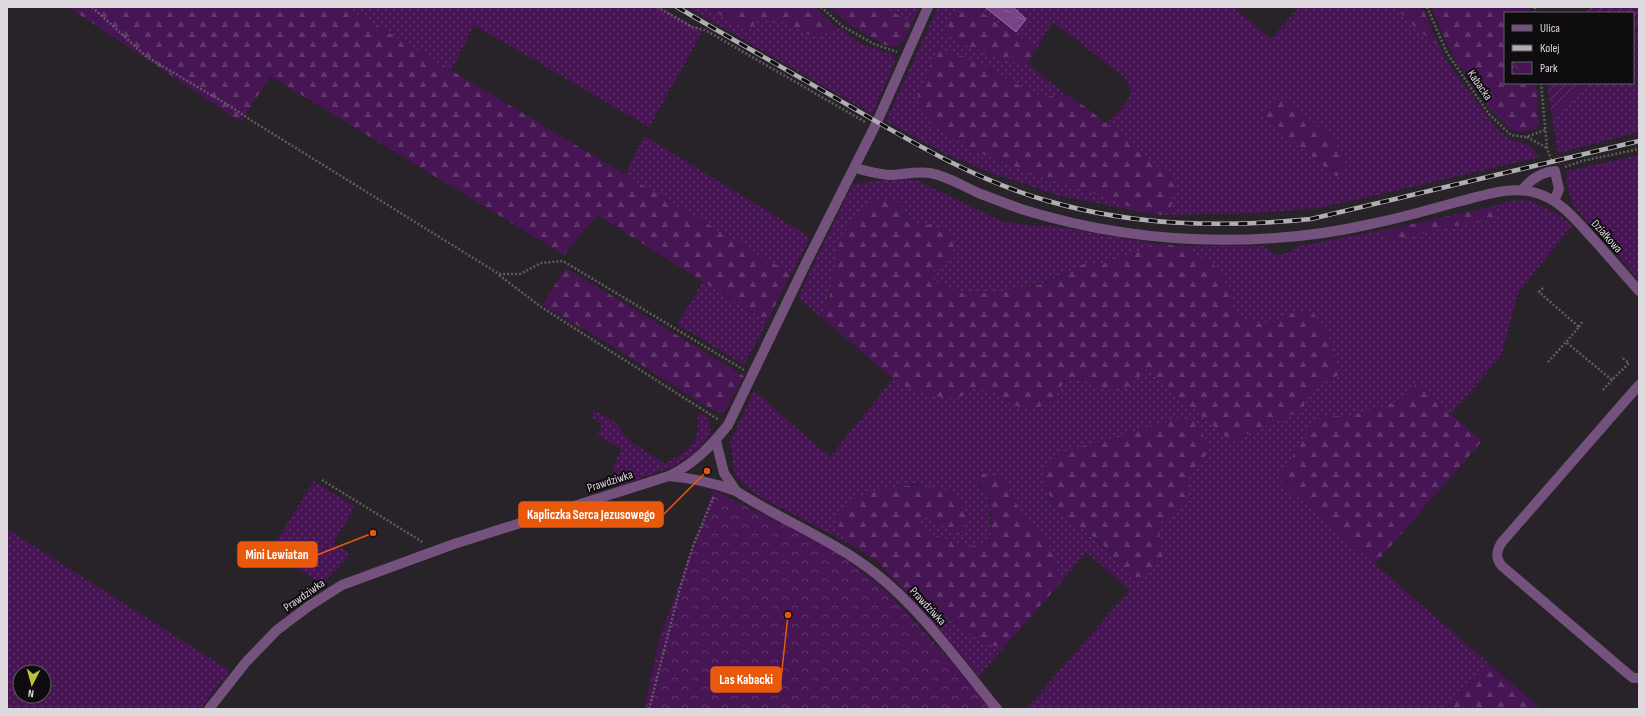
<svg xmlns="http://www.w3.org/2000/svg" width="1646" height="716" viewBox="0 0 1646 716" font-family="'Sofia Sans Condensed',sans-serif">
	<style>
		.grass { fill: url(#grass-dots); fill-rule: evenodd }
		.forest { fill: url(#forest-firs) }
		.park { fill: url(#park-crowns) }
		.garden { fill: url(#garden-furrows) }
		.water { fill: url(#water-ripples); stroke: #9770a2 }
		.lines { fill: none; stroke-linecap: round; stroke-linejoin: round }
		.path { stroke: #615c62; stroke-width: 2.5; stroke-dasharray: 2 2; stroke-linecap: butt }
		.minor { stroke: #75517e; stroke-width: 10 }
		.rail-casing { stroke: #b1adb2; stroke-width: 4.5 }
		.rail { stroke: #0f0c10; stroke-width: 3; stroke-dasharray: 9; stroke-linecap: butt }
		.labels { text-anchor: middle; stroke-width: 4; stroke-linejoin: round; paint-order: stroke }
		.street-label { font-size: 12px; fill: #ddd9de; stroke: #0f0c10 }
		.leader { fill: none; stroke: #e8590c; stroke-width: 1.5 }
		.callout-dot { fill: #e8590c; stroke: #0f0c10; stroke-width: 1.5 }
		.callout { fill: #e8590c; stroke: #e8590c; stroke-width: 1.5 }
		.callout-label { font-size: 13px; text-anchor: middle; font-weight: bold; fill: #fff }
	</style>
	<defs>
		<pattern id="grass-dots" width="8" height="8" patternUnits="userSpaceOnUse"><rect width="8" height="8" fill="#471454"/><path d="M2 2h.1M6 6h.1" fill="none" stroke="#61366c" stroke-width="1.8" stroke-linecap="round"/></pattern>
		<pattern id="forest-firs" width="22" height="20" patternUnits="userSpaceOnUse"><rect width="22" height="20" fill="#471454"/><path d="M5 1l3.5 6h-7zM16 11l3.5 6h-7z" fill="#61366c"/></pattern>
		<pattern id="park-crowns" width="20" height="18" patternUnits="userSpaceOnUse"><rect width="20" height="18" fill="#471454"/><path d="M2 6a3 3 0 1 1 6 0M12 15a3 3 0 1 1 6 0" fill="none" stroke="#61366c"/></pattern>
		<pattern id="garden-furrows" width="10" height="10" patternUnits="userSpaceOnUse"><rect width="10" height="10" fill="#471454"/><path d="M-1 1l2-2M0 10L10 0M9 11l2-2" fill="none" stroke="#61366c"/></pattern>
		<pattern id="water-ripples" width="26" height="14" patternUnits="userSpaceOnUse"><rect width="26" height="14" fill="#794388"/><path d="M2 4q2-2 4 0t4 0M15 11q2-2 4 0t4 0" fill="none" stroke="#8c5e98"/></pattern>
	</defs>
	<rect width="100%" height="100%" fill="#282229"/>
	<path class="grass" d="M 346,7 L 661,7 L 703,31 L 649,127 L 474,25 L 451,71 Z
		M 687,7 L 707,7 L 748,31 L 760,18 L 784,22 L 807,34 L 823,35 L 836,26 L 861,44 L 883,51 L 895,57 L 894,65 L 872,114 Z
		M 883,7 L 920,7 L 912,22 Z
		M 938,7 L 957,7 L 943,33 L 966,45 L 999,59 L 1028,64 L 1065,94 L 1045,97 L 1025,89 L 976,61 L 929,123 L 973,150 L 1012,166 L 1109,198 L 1142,212 L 1057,195 L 1003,177 L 949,156 L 886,121 Z
		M 974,7 L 1233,7 L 1271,39 L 1299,7 L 1395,7 L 1416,28 L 1440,47 L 1445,59 L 1495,127 L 1509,139 L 1529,145 L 1540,157 L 1364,198 L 1318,208 L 1260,213 L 1162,215 L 1170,211 L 1174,179 L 1105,123 L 1117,114 L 1129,98 L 1131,89 L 1123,76 L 1053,22 L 1037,48 Z
		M 1639,31 L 1639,132 L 1558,153 L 1552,117 L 1586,83 L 1633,83 L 1633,37 Z
		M 644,136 L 805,234 L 809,240 L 791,274 L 625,175 Z
		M 1639,155 L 1639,280 L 1572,204 L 1566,180 L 1567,171 Z
		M 910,177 L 1001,221 L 1031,226 L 1053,226 L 1157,244 L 1106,263 L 1083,264 L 1047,282 L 998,293 L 963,293 L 945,287 L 934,280 L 932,272 L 937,267 L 945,264 L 925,225 C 911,223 908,215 901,204 L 865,208 L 852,223 L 839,241 L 832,284 L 826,306 L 821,317 L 798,297 L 853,184 Z
		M 1528,200 L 1556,213 L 1572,225 L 1518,293 L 1501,356 L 1451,414 L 1416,384 L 1404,399 L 1360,414 L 1316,418 L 1278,480 L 1488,663 L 1444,709 L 1026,709 L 1130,590 L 1086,552 L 1063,580 L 1054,563 L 1054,555 L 1038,528 L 1023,516 L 1008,488 L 1000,478 L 981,473 L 978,485 L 988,497 L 990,509 L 990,536 L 979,545 L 970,547 L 935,535 L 919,527 L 914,519 L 924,516 L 938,523 L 967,520 L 963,500 L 948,491 L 936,488 L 915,484 L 904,485 L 881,490 L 857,498 L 837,527 L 850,544 L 755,494 L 735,475 L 730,443 L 754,391 L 830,457 L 893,379 L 913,389 L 964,395 L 974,387 L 1001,395 L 1011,403 L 1053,401 L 1066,378 L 1082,379 L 1094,385 L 1129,386 L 1147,369 L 1232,441 L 1302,410 L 1312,389 L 1339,375 L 1329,337 L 1292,313 L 1274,322 L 1254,324 L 1232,312 L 1233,295 L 1216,267 L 1181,246 L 1264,246 L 1276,255 L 1287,253 L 1299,246 L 1385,230 L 1388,241 L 1495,216 L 1493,206 L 1509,201 ZM 1205,456 L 1189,476 L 1180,510 L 1161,522 L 1159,540 L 1164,555 L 1138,581 L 1116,561 L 1101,544 L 1061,513 L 1050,499 L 1045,486 Z
		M 703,282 L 767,322 L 744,365 L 677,324 Z
		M 593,410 L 615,422 L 627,439 L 665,464 C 692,448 699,446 698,413 L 709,419 L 711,435 L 691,456 L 673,466 L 620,486 L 613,466 L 622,449 L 597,435 L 602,424 L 593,418 Z
		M 314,481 L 355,507 L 333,543 L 350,554 L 323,584 L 269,552 Z
		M 7,529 L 227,669 L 230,671 L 200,709 L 7,709 ZM 20,672 L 44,672 L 44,696 L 20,696 Z
		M 927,614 L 947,617 L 982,643 L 1003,648 L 979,676 Z"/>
	<path class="forest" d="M 68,7 L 346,7 L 791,274 L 767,322 L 597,215 L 564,255 L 270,76 L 241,122 Z
		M 707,7 L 815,7 L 836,26 L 823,35 L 807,34 L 784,22 L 760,18 L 748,31 Z
		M 828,7 L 883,7 L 912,22 L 903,42 L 895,47 L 885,45 L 853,27 Z
		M 957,7 L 974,7 L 1037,48 L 1028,64 L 999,59 L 966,45 L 943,33 Z
		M 1395,7 L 1422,7 L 1440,47 L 1416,28 Z
		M 1431,7 L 1529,7 L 1530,13 L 1505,13 L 1505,83 L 1536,83 L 1539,123 L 1536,129 L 1521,132 L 1511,130 L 1487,106 L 1452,55 Z
		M 938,48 L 976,61 L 1025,89 L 1045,97 L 1065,94 L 1086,107 L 1174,179 L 1175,191 L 1170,211 L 1162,215 L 1142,212 L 1109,198 L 1012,166 L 973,150 L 929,123 L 917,99 Z
		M 1279,98 C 1307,116 1329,130 1347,159 L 1337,177 L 1262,116 Z
		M 876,199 L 895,200 L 901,204 L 907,216 L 919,224 L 925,225 L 931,224 L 942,229 L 953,239 L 954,259 L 937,267 L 932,272 L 934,280 L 945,287 L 963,293 L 998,293 L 1047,283 L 1083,264 L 1106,263 L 1157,244 L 1181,246 L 1216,267 L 1233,295 L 1232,312 L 1254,324 L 1274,322 L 1292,313 L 1313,312 L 1329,337 L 1339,375 L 1312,389 L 1302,410 L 1231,441 L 1147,369 L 1129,386 L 1110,390 L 1094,385 L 1082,379 L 1066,378 L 1053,401 L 1039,407 L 1020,408 L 1001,395 L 974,387 L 964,395 L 957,398 L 932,396 L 909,388 L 893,379 L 821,317 C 828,303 833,288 834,273 C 836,263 835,253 838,243 C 843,229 865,208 876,199 Z
		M 1493,206 L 1495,217 L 1388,241 L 1385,230 Z
		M 566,268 L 744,376 L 724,413 L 714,411 L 604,341 L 542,305 Z
		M 1416,384 L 1482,441 L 1375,564 L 1278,480 L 1316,418 L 1360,414 L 1404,399 Z
		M 1179,418 L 1196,422 L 1207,444 L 1205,456 L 1189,476 L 1186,501 L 1180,510 L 1161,522 L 1159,540 L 1164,555 L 1138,581 C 1130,575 1122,568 1116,560 C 1111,555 1107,549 1102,544 C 1072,518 1050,515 1042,471 L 1054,456 L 1066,451 Z
		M 981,473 L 1000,478 L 1008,488 L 1023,516 L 1038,528 L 1047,539 L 1054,555 L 1054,563 L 1063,580 L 1003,648 L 982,643 L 947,617 L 927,614 L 877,561 L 850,544 L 837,528 L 835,520 L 837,512 C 863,489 914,478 947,491 C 953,493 958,497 963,500 L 967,520 L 963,532 L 954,532 L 924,516 L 914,519 L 919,527 L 935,535 L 969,547 L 979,545 L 990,536 C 991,524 993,509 988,498 C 986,491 979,486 976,479 Z
		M 1488,663 L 1542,709 L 1444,709 Z"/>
	<path class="park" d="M 713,490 L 828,546 L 885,590 L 968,679 L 990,709 L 644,709 L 659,640 Z"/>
	<path class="garden" d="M 1591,7 L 1639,7 L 1639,31 L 1633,37 L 1633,13 L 1585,13 Z
		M 1547,83 L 1586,83 L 1552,117 Z"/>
	<path class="water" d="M 985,7 L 1013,7 L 1026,19 L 1016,32 Z"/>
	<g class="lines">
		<path class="path" d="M 92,7 L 147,57 L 233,108 L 249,119 L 499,274 L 520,274 L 541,263 L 563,261 L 744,370
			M 657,7 L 692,27 L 705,30 L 865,122
			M 821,7 L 842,26 L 874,44 L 897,52
			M 1427,7 L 1447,53 L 1489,114 L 1511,135 L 1526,137 L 1545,130
			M 1535,7 L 1535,13
			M 1541,83 L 1547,148 L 1552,162
			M 1527,137 L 1547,148
			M 1565,167 L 1582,161 L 1639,149
			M 499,275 L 541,307 L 719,420
			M 1543,288 L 1539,292 L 1579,327 L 1566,342 L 1612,380 L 1629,363 L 1621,357
			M 1579,327 L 1582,322
			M 1548,362 L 1566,342
			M 1603,390 L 1612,380
			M 322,480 L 424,543
			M 649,709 L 680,588 L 693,546 L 714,496"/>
		<path class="minor" d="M 855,168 C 868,171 879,175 892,175 C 905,174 918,171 930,173 C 948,176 964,187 981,194 C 994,199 1007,204 1021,209 C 1104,235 1189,244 1275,238 C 1307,236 1340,231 1371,224 C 1400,218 1429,210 1457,202 C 1482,196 1511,185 1536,193 C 1562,200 1579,224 1597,243 C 1611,259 1625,275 1639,291
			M 1522,190 C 1531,179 1541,172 1555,171 L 1559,189 L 1554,201
			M 1639,385 L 1502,542 C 1496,551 1495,558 1502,566 L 1621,668 L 1633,678 L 1639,678
			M 716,441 L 724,473 L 736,491
			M 669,476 C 694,464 711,446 728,425 L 806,263 L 877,122 L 928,7
			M 209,709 L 246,662 L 277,630 L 309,606 L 342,585 L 454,544 L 669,476 C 692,478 714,483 736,491 C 781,520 833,540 875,573 C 921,609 960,664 997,709"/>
		<g class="rail-casing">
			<path id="rail" d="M 677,7 C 735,41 794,74 853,108 C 915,144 978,181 1048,201 C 1135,226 1221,228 1311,219 L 1639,141"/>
		</g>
		<use href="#rail" class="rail"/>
	</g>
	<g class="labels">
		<g class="street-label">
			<text transform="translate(1480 85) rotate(55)" y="4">Kabacka</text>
			<text transform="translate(1607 236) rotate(48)" y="4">Działkowa</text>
			<text transform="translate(610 481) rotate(-18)" y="4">Prawdziwka</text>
			<text transform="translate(304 595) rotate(-35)" y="4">Prawdziwka</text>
			<text transform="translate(928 606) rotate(47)" y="4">Prawdziwka</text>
		</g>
	</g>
	<path class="leader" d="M707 471L663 515M373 533L317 555M788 615L781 679"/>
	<g class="callout-dot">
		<circle cx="707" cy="471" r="4"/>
		<circle cx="373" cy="533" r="4"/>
		<circle cx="788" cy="615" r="4"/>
	</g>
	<g class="callout">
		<rect x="519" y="502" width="144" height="25" rx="4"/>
		<rect x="238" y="542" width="79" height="25" rx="4"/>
		<rect x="711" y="667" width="70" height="25" rx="4"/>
	</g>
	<g class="callout-label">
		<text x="591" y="519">Kapliczka Serca Jezusowego</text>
		<text x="277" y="559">Mini Lewiatan</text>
		<text x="746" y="684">Las Kabacki</text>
	</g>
	<rect width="1646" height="716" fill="none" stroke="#ddd9de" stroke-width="16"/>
	<rect x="1504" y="12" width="130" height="72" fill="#0f0c10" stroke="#615e62"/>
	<rect x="1512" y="25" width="20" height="6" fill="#75517e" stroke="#615e62"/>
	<text x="1540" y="32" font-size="12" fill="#ddd9de">Ulica</text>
	<rect x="1512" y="45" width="20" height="6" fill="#b1adb2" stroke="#615e62"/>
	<text x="1540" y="52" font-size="12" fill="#ddd9de">Kolej</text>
	<rect x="1512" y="62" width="20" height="12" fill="url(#park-crowns)" stroke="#615e62"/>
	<text x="1540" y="72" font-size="12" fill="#ddd9de">Park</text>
	<g transform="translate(32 684) rotate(186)"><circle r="19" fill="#0f0c10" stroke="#615e62"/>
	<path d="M0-3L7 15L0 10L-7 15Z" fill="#bfbe41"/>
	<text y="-6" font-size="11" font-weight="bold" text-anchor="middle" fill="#ddd9de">N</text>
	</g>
</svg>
